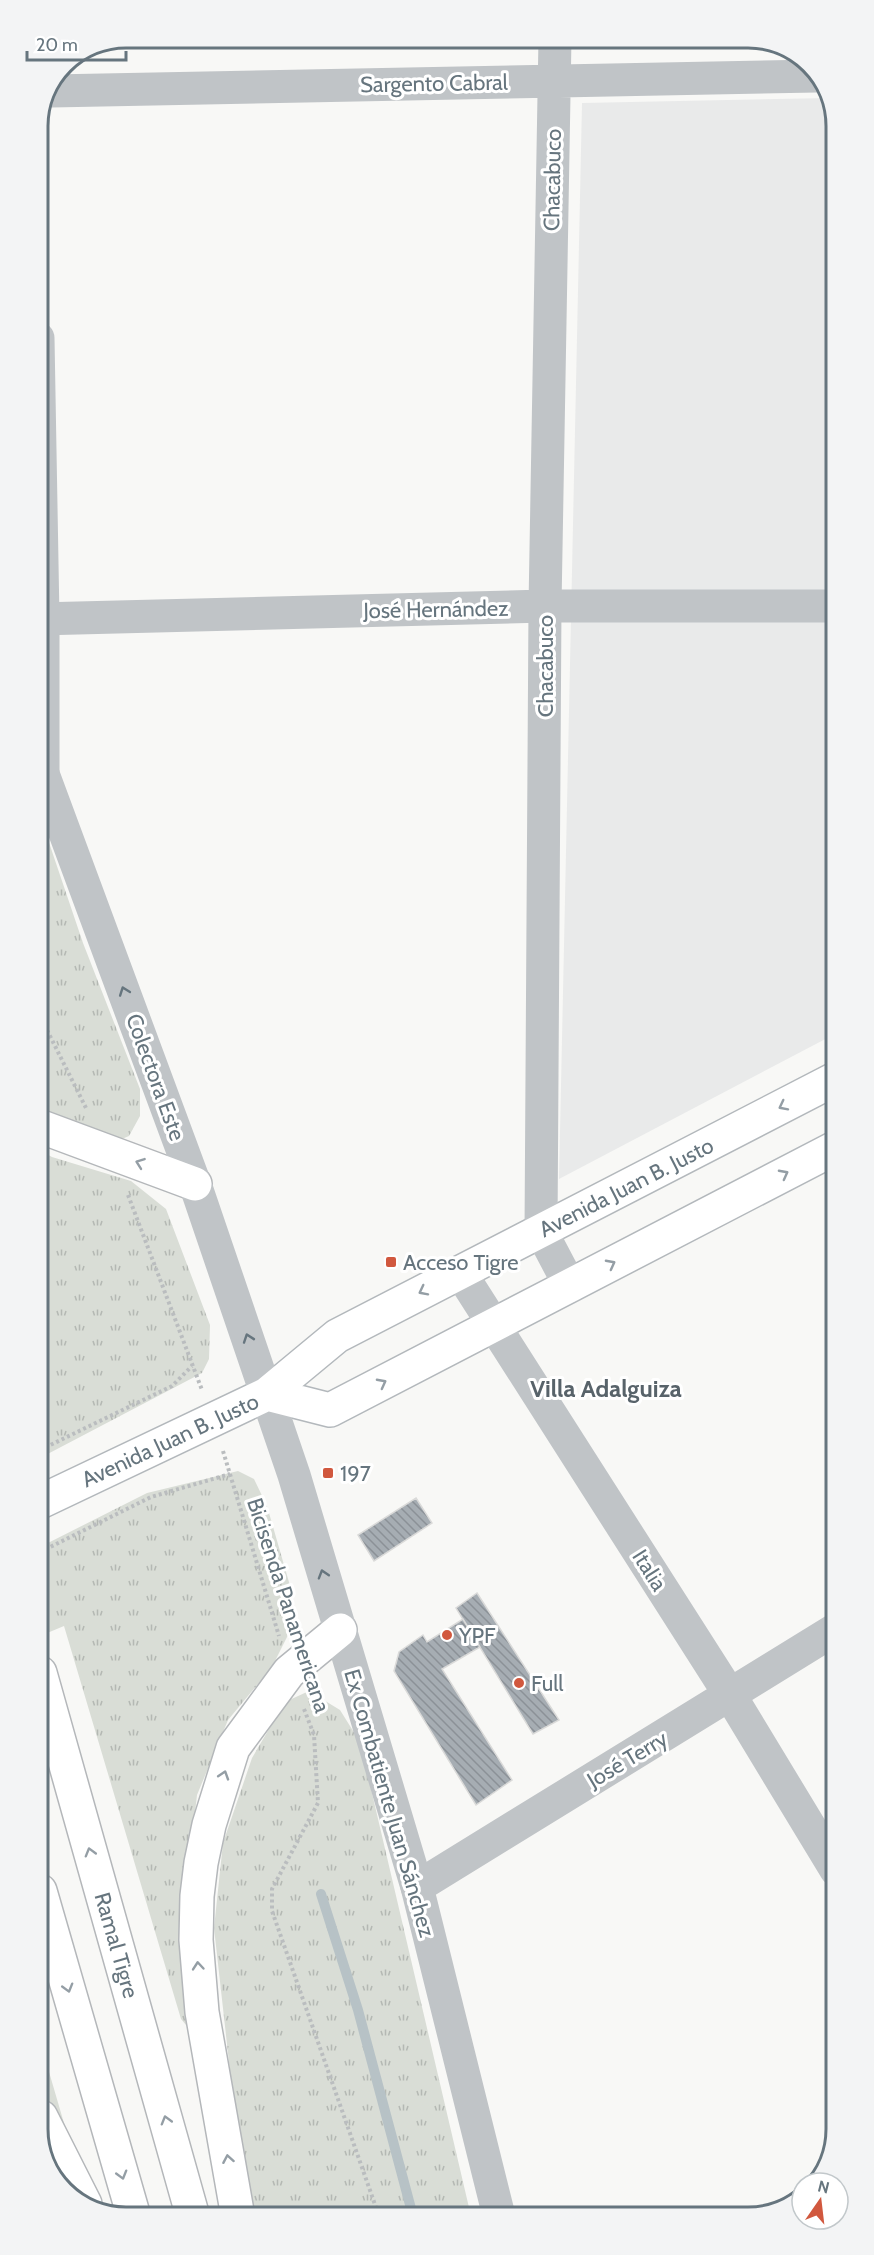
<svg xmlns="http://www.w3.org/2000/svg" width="874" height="2255" viewBox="0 0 874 2255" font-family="Cabin,sans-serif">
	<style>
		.built { fill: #e9eaea }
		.grass { fill: url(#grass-tufts) }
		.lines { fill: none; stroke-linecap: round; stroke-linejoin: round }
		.stream { stroke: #b7c2c6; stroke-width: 10 }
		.building { fill: url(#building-back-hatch); stroke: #dadad9; stroke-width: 1.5 }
		.secondary-casing { stroke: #b3b8bc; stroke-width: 36 }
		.motorway-casing { stroke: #b4b7ba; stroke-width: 36 }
		.path { stroke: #babdbf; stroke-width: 4; stroke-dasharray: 3 3; stroke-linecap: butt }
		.minor { stroke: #c0c4c7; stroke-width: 33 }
		.tertiary { stroke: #c0c4c7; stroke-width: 33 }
		.secondary { stroke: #fff; stroke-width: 33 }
		.motorway { stroke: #fff; stroke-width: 33 }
		.oneway { stroke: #66757e }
		.oneway2 { stroke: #949ea5 }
		.poi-dot { fill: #d1583e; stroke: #fff; stroke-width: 2 }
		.labels { text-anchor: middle; stroke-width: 6; stroke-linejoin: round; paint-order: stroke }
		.street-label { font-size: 22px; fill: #66757e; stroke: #fff }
		.poi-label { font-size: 22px; fill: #66757e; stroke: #fff; text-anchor: start }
		.neighbourhood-label { font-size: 24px; font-weight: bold; fill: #58636a; stroke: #fff }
		.rim { fill: none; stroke: #66757e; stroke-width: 3 }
	</style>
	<defs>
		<pattern id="grass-tufts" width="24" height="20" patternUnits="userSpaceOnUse" patternTransform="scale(1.5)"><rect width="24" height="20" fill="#d9ddd6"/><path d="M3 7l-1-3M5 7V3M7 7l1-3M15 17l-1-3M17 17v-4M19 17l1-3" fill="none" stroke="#b4b8b3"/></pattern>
		<pattern id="building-back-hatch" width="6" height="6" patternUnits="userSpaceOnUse" patternTransform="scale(1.5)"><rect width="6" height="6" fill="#a6adb3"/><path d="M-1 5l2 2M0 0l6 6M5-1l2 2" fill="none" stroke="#8b9197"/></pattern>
	</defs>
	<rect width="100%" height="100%" fill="#f8f8f6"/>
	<path class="built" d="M 830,98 L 833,103 L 835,1034 L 559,1179 L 582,103 Z"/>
	<path class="grass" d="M 39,813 L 83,943 L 140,1089 L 140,1116 L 129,1136 L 117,1141 L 39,1113 Z
		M 39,1150 L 52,1157 L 131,1181 L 166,1209 L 210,1325 L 209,1359 L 202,1373 L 40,1458 Z
		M 238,1471 L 254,1479 L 267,1506 L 293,1596 L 289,1633 L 272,1667 L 228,1720 L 197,1795 L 183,1918 L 191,2031 L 181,2019 L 64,1626 L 40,1636 L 40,1547 L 147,1493 Z
		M 309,1691 L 340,1710 L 360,1742 L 471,2216 L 255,2217 L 230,2071 L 214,1928 L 223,1843 L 252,1758 L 285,1702 Z
		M 40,2041 L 80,2178 L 41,2113 Z"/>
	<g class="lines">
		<path class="stream" d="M 39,964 L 42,971
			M 321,1894 L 358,2010 L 413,2216"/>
	</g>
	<path class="building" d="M 416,1498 L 432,1523 L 374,1561 L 358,1535 Z
		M 477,1593 L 559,1720 L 533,1734 L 456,1608 Z
		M 463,1619 L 480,1647 L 442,1669 L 512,1780 L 476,1805 L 394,1671 L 399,1652 L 423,1635 L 427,1642 Z"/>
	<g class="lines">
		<g class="secondary-casing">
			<path id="secondary" d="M 267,1394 L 330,1410 L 835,1148
				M 40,1502 L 267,1394 L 337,1336 L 835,1079"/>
		</g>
		<g class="motorway-casing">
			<path id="motorway" d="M 39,1126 L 195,1184
				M 40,1673 L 193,2217
				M 40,1891 L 134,2217
				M 41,2117 L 85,2204
				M 238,2217 L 202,2012 L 196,1940 L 197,1896 L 201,1863 L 209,1825 L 233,1748 L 289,1672 L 340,1630"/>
		</g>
		<path class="path" d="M 39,1014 L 86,1108
			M 128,1195 L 202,1390
			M 40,1450 L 172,1386 L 192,1366
			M 223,1451 L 279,1636
			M 40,1552 L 151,1497 L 230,1474
			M 304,1709 L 314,1735 L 318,1803 L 272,1889 L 272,1911 L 379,2216"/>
		<path class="minor" d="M 555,38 L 545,606 L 541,1231 L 570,1286
			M 51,91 L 817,76
			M 38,338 L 43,619 L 43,771
			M 38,619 L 545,606 L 834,606
			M 460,1272 L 730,1695 L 836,1870
			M 417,1887 L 836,1629"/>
		<path class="tertiary" d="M 39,763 L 195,1184 L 294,1475 L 417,1887 L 499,2216"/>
		<use href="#secondary" class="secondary"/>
		<use href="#motorway" class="motorway"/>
	</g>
	<defs><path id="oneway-chevron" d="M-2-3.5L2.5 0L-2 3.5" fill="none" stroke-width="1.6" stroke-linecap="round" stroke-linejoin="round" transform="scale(1.5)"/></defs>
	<g class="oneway">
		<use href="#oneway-chevron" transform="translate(124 991) rotate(-110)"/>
		<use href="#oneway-chevron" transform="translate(248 1338) rotate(-109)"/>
		<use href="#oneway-chevron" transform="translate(323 1574) rotate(-107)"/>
	</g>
	<g class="oneway2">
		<use href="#oneway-chevron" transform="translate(783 1106) rotate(153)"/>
		<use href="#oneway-chevron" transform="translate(140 1163) rotate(-160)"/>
		<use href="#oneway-chevron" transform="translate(784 1174) rotate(-28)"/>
		<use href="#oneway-chevron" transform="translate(611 1264) rotate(-28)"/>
		<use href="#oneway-chevron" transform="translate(423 1291) rotate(153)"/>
		<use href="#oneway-chevron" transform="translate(382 1383) rotate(-28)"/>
		<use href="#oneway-chevron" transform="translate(224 1775) rotate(-72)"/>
		<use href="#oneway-chevron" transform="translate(90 1852) rotate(-106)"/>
		<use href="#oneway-chevron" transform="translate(198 1966) rotate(-95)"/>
		<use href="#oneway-chevron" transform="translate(68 1988) rotate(74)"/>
		<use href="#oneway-chevron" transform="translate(166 2120) rotate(-106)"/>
		<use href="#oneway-chevron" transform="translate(228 2159) rotate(-100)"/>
		<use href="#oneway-chevron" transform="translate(122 2175) rotate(74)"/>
	</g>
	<g class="poi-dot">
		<rect x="385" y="1256" width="12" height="12" rx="3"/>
		<rect x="322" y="1467" width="12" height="12" rx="3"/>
		<circle cx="447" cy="1635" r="6"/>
		<circle cx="519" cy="1683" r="6"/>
	</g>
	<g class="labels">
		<g class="street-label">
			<text transform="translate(434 83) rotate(-1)" y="8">Sargento Cabral</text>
			<text transform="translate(552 180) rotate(-89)" y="8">Chacabuco</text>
			<text transform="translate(436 609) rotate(-1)" y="8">José Hernández</text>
			<text transform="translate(545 666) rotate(-90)" y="8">Chacabuco</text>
			<text transform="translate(156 1077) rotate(70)" y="8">Colectora Este</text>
			<text transform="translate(626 1187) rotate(-27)" y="8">Avenida Juan B. Justo</text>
			<text transform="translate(170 1440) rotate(-25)" y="8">Avenida Juan B. Justo</text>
			<text transform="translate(650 1570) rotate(58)" y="8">Italia</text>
			<text transform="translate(289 1605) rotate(72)" y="8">Bicisenda Panamericana</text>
			<text transform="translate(627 1759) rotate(-31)" y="8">José Terry</text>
			<text transform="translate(390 1803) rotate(74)" y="8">Ex Combatiente Juan Sánchez</text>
			<text transform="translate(117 1945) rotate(74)" y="8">Ramal Tigre</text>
		</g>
		<g class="poi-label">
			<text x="403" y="1270">Acceso Tigre</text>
			<text x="340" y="1481">197</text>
			<text x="459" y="1643">YPF</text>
			<text x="531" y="1691">Full</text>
		</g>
		<g class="neighbourhood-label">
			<text x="606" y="1397">Villa Adalguiza</text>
		</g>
	</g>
	<path d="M0 0H874V2255H0ZM126 48H748A78 78 0 0 1 826 126V2129A78 78 0 0 1 748 2207H126A78 78 0 0 1 48 2129V126A78 78 0 0 1 126 48Z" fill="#f3f4f5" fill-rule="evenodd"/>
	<path class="rim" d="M126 48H748A78 78 0 0 1 826 126V2129A78 78 0 0 1 748 2207H126A78 78 0 0 1 48 2129V126A78 78 0 0 1 126 48Z"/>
	<g transform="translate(820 2201) rotate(14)"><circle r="28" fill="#ffffff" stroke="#c2c8cb" stroke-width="1.5"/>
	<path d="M0-4.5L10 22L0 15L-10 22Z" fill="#d1583e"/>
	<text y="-9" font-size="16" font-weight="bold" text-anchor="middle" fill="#66757e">N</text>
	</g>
	<path d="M27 51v9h99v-9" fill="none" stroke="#66757e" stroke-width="3"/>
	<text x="36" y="51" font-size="18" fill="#66757e" stroke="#ffffff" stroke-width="4.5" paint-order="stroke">20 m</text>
</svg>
